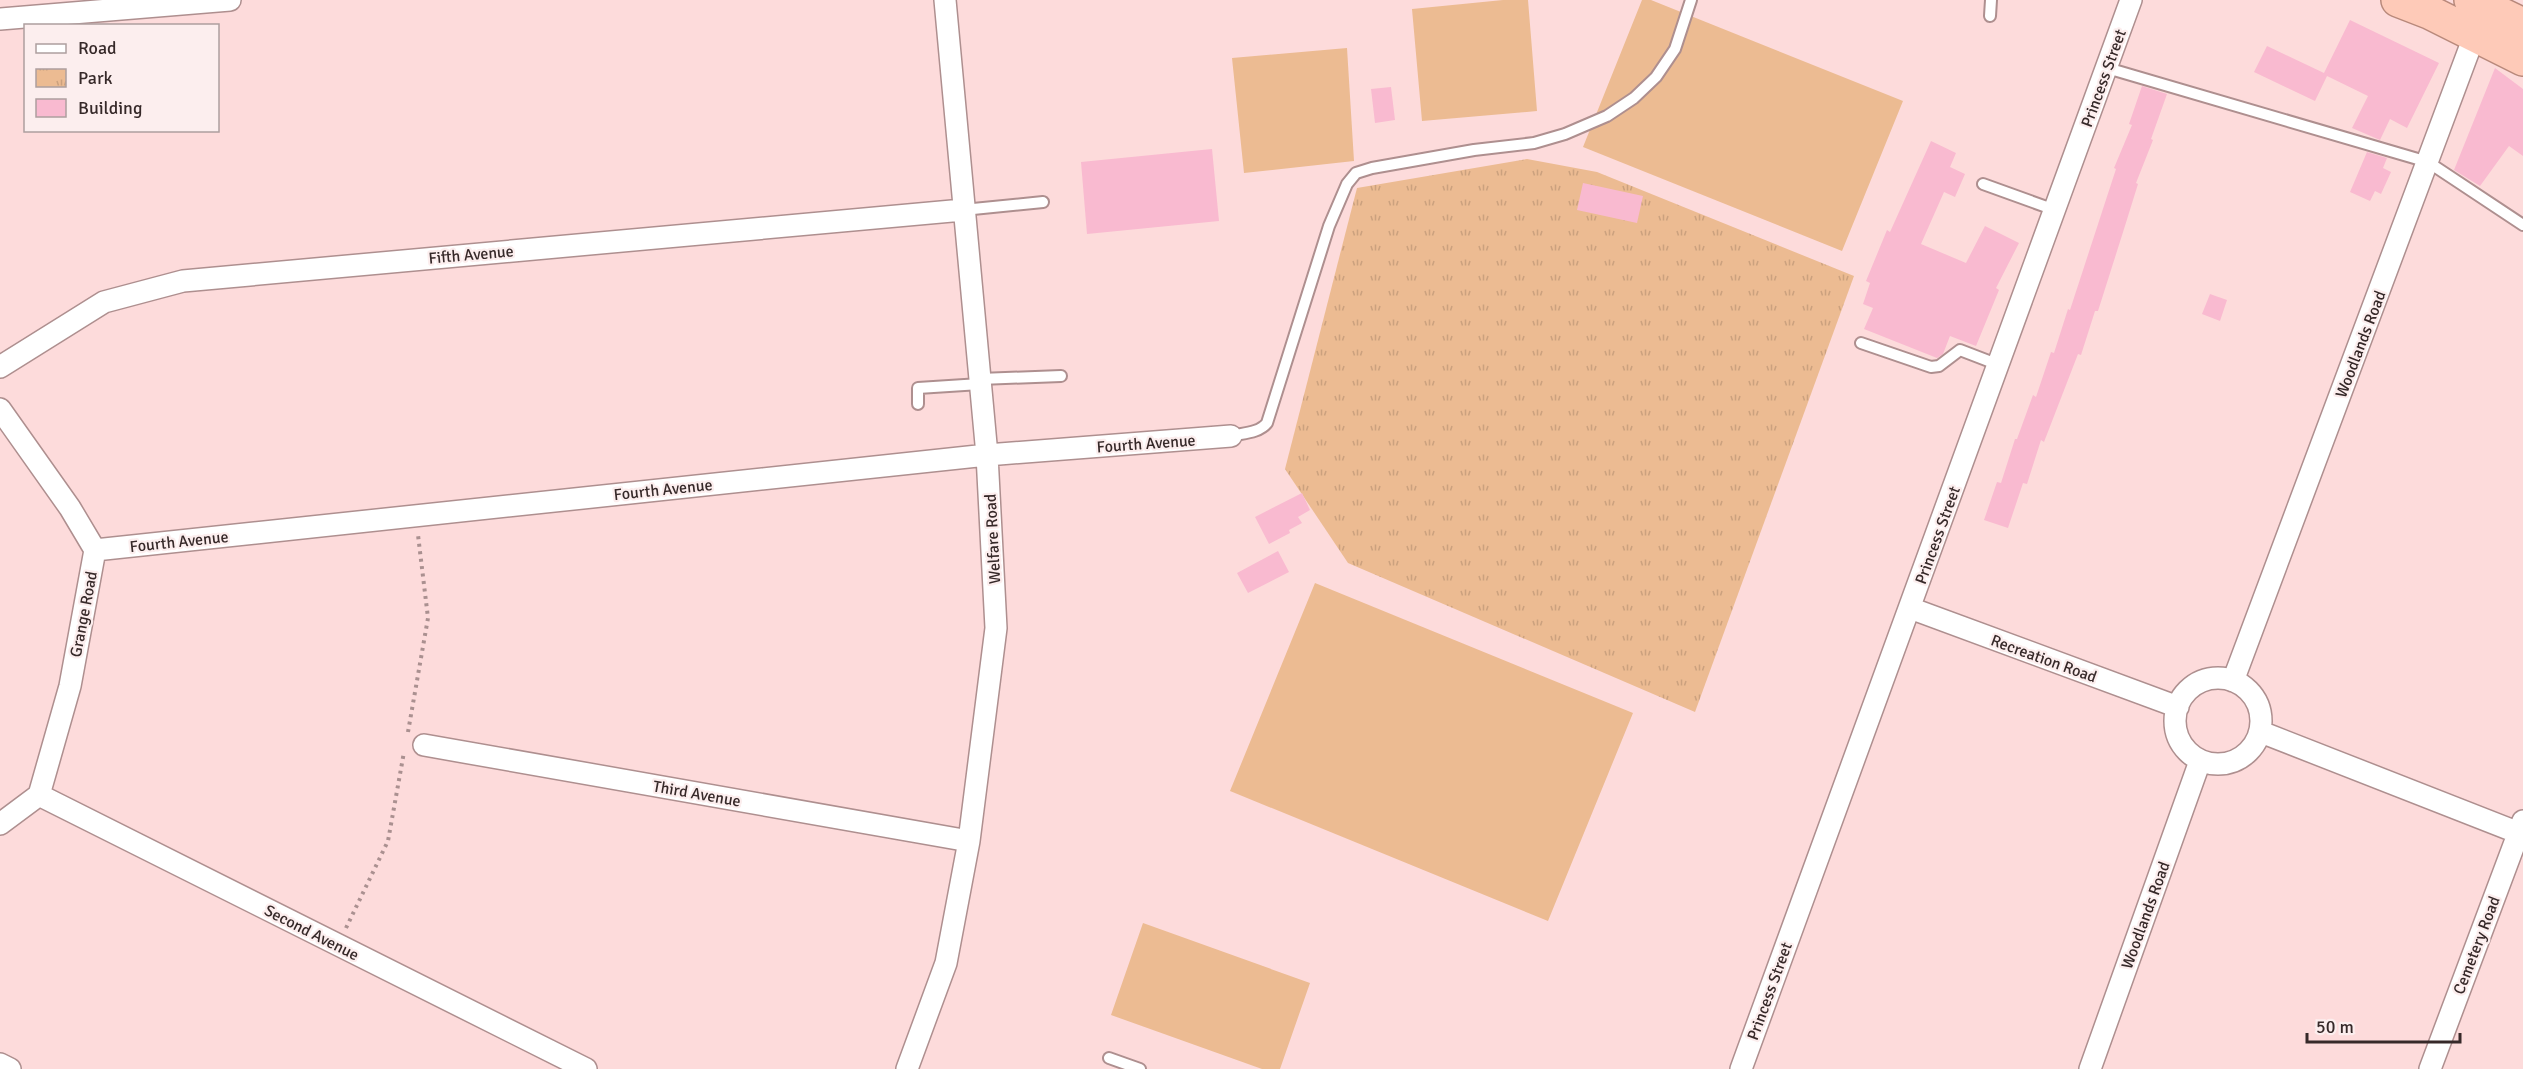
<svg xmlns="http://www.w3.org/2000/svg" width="2523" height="1069" viewBox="0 0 2523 1069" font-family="Signika,sans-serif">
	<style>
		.park { fill: url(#park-tufts) }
		.pitch { fill: #ecbb92 }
		.building { fill: #f9bad0 }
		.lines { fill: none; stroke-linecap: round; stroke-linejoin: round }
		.service-casing { stroke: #ae8f8f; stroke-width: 14 }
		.minor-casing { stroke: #ae8f8f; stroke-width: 24 }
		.trunk-casing { stroke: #b8897b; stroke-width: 36 }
		.path { stroke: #aa9090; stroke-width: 4; stroke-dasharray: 3 4.5; stroke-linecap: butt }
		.service { stroke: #fff; stroke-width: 10 }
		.minor { stroke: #fff; stroke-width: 21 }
		.trunk { stroke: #fecab8; stroke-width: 33 }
		.labels { text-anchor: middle; stroke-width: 4.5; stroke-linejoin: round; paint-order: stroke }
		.street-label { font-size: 16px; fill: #362929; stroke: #fceeee }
	</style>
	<defs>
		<pattern id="park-tufts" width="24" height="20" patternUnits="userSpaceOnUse" patternTransform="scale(1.5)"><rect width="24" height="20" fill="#ecbb92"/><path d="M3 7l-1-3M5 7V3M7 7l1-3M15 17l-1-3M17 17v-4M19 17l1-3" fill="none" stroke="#cba17e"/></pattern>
	</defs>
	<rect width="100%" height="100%" fill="#fddbdb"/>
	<path class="park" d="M 1527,159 L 1597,172 L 1854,276 L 1695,712 L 1348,563 L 1285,469 L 1357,188 Z"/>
	<path class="pitch" d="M 1503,0 L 1528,0 L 1537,111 L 1422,121 L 1412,9 Z
		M 1642,0 L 1651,0 L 1903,101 L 1842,251 L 1583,147 Z
		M 1347,48 L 1354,161 L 1244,173 L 1232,58 Z
		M 1315,583 L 1633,713 L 1548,921 L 1230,791 Z
		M 1143,923 L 1310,983 L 1280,1069 L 1262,1069 L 1111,1015 Z"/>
	<path class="building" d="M 2350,20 L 2439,63 L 2407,128 L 2390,119 L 2380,140 L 2352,128 L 2368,96 L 2327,76 L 2315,101 L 2254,72 L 2267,46 L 2324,73 Z
		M 2495,68 L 2523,89 L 2523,156 L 2509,146 L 2480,186 L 2454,170 Z
		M 2142,86 L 2167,94 L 2151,139 L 2153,140 L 2136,183 L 2138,184 L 2124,229 L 2098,311 L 2095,311 L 2081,355 L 2078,354 L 2044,442 L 2041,440 L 2027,484 L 2023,483 L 2008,528 L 1984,520 L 1997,482 L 2001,483 L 2015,439 L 2017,439 L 2033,395 L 2036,397 L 2051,352 L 2054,353 L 2068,309 L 2070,310 L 2116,169 L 2114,168 L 2132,125 L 2129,124 Z
		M 1391,87 L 1395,120 L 1375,123 L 1371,89 Z
		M 1931,141 L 1956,153 L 1950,167 L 1965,174 L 1955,197 L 1944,192 L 1921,244 L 1966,263 L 1985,226 L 2019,243 L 1996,288 L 1999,290 L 1976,346 L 1950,336 L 1943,354 L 1937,358 L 1864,329 L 1873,308 L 1863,304 L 1870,283 L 1866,281 L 1887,230 L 1890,232 Z
		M 1212,149 L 1219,221 L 1087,234 L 1081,162 Z
		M 2367,152 L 2387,158 L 2383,168 L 2391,172 L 2381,194 L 2375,191 L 2370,201 L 2350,192 Z
		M 1583,183 L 1643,196 L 1637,223 L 1577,210 Z
		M 2210,294 L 2227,300 L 2220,321 L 2202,314 Z
		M 1302,493 L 1310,510 L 1298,517 L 1302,523 L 1289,530 L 1290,533 L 1269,544 L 1255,517 Z
		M 1278,551 L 1289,572 L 1248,593 L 1237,573 Z"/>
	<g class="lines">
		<g class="service-casing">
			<path id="service" d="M 1990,16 L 1991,0
				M 2107,68 L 2428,162 L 2523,225
				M 1983,184 L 2055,210
				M 963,210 L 1043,202
				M 1861,343 L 1931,367 L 1939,366 L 1960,350 L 1999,365
				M 980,379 L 1061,376
				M 918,404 L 918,388 L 980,384
				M 1231,436 C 1243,433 1259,433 1267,423 L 1329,226 L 1347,184 L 1356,173 L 1372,168 L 1474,150 L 1534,143 L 1565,134 L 1607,116 L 1634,98 L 1656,77 L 1675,49 L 1691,0
				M 1109,1058 L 1140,1069"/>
		</g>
		<g class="minor-casing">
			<path id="minor" d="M 0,19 L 230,0
				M 0,367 L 104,302 L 183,281 L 963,210
				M 0,409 L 70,508 L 95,550 L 70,686 L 39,795 L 0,824
				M 95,550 L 987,455 L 1231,436
				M 1910,608 L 2178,707
				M2175 721a43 43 0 1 1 86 0a43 43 0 1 1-86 0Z
				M 2233,681 L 2475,34 L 2481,24
				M 2261,732 L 2519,833
				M 424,745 L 969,841
				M 39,795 L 586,1069
				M 0,1064 L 10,1069
				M 907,1069 L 946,963 L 969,841 L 996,628 L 987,455 L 945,0
				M 1741,1069 L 2131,0
				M 2090,1069 L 2200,761
				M 2430,1069 L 2523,821"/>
		</g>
		<g class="trunk-casing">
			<path id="trunk" d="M 2398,0 L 2429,12 L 2523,59
				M 2471,0 L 2523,25"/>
		</g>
		<path class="path" d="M 408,732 L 428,618 L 418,535
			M 346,928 L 388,841 L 404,752"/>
		<use href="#service" class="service"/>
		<use href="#minor" class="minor"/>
		<use href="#trunk" class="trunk"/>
	</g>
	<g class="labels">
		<g class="street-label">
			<text transform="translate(2103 78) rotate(-70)" y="6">Princess Street</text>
			<text transform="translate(471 254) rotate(-5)" y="6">Fifth Avenue</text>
			<text transform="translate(2360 344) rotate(-69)" y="6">Woodlands Road</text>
			<text transform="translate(1146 443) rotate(-4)" y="6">Fourth Avenue</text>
			<text transform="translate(663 489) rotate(-6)" y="6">Fourth Avenue</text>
			<text transform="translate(1937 535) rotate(-70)" y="6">Princess Street</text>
			<text transform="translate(992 539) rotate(-93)" y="6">Welfare Road</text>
			<text transform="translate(179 541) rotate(-6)" y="6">Fourth Avenue</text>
			<text transform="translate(83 614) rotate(-79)" y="6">Grange Road</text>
			<text transform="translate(2044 658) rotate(20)" y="6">Recreation Road</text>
			<text transform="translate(697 793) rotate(10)" y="6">Third Avenue</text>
			<text transform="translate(2145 915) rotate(-70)" y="6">Woodlands Road</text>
			<text transform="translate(312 932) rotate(27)" y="6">Second Avenue</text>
			<text transform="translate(2476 945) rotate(-69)" y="6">Cemetery Road</text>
			<text transform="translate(1769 991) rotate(-70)" y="6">Princess Street</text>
		</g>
	</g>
	<rect x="24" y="24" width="195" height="108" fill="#fceeee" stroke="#ad9f9f" stroke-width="1.5"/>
	<rect x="36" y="44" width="30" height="9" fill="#ffffff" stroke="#ad9f9f" stroke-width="1.5"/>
	<text x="78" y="54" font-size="18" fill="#362929">Road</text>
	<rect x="36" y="69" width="30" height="18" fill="url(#park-tufts)" stroke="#ad9f9f" stroke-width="1.5"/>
	<text x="78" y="84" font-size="18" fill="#362929">Park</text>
	<rect x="36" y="99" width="30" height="18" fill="#f9bad0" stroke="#ad9f9f" stroke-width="1.5"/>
	<text x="78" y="114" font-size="18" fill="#362929">Building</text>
	<path d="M2307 1033v9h153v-9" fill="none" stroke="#362929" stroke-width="3"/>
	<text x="2316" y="1033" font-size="18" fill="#362929" stroke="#fceeee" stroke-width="4.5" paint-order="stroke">50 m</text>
</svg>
